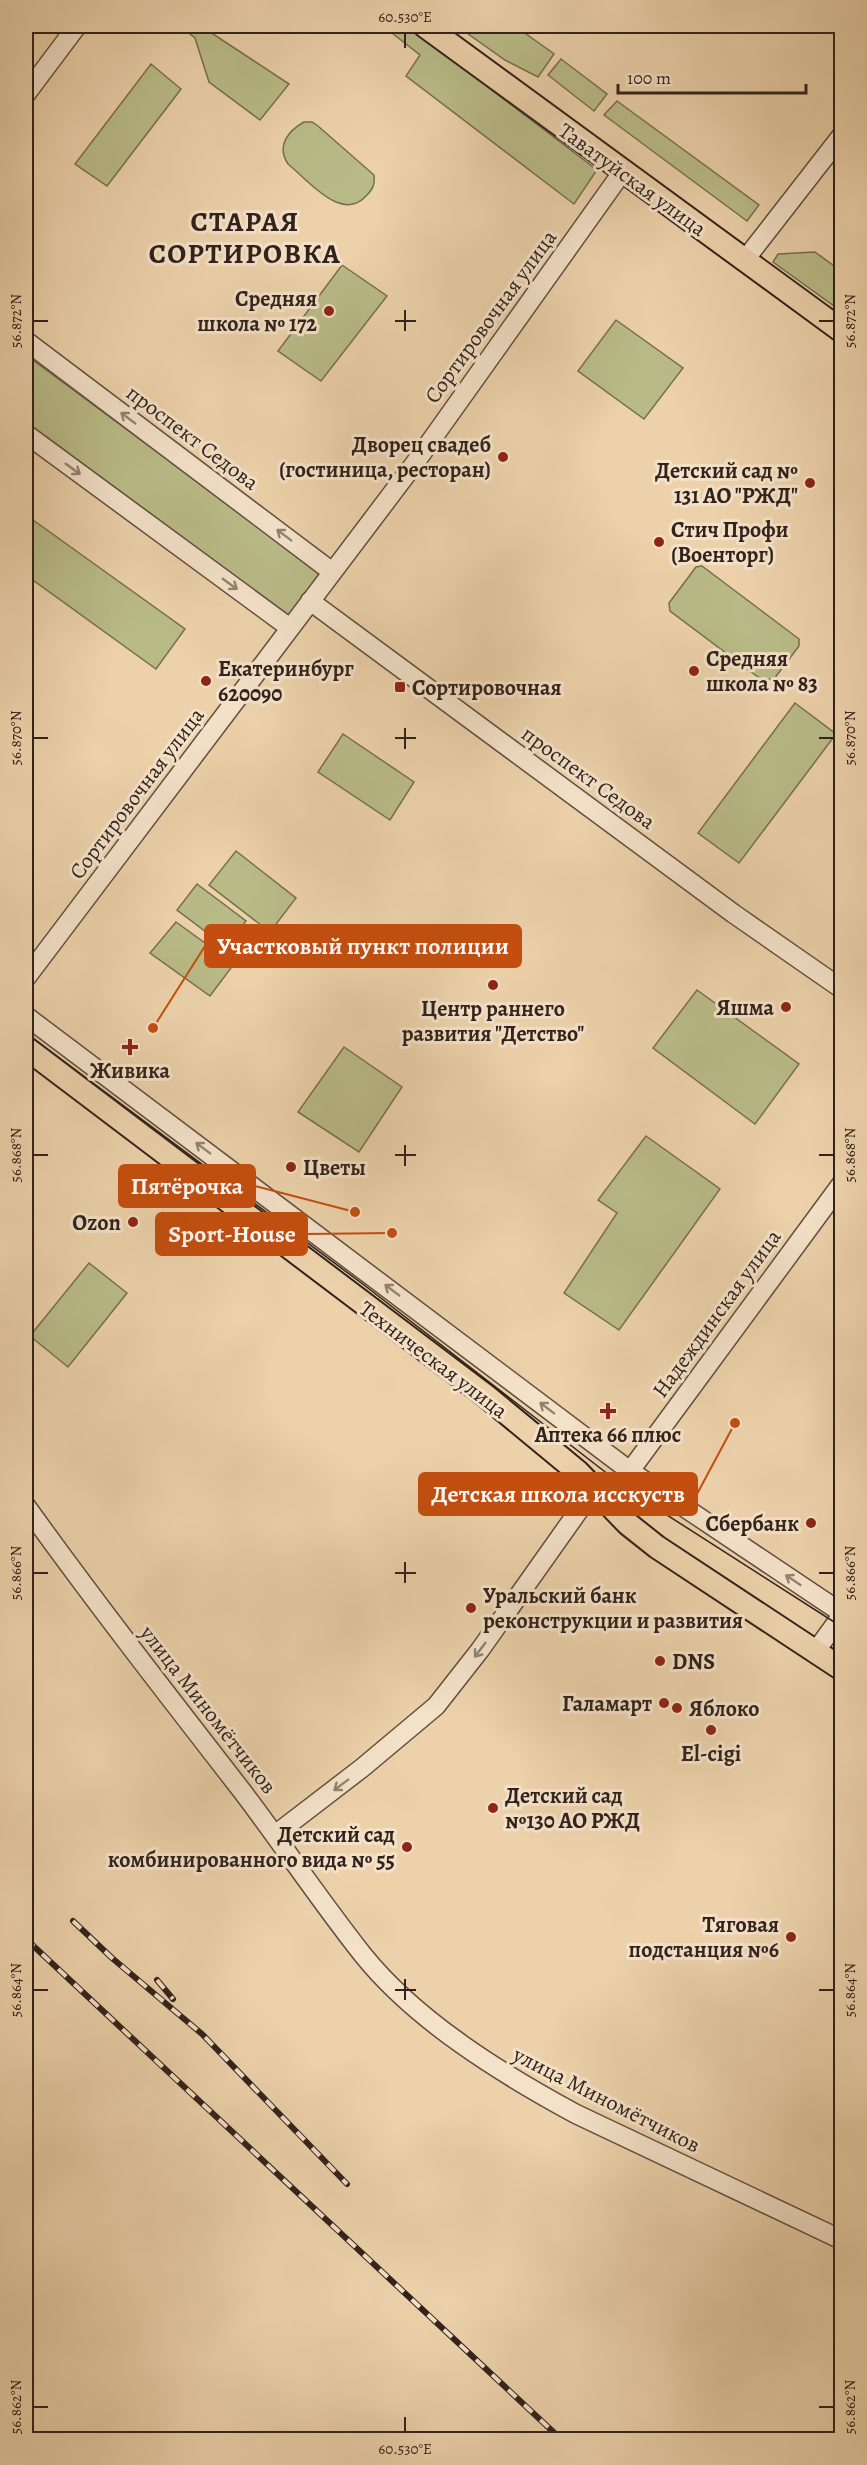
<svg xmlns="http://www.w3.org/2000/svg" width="867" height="2465" viewBox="0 0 867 2465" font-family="Alegreya,serif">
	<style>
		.green { fill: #b9bb87; stroke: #766e51; stroke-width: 1.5 }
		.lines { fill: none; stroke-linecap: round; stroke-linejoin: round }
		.minor-casing { stroke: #604e3f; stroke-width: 21 }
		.major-casing { stroke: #32221b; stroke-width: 26 }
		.minor { stroke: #f3e1c8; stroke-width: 18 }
		.major { stroke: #ecd1aa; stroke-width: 22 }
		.tram { stroke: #32221b; stroke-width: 1.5 }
		.rail-casing { stroke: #32221b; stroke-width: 6 }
		.rail { stroke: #f3e1c8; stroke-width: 4; stroke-dasharray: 11; stroke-linecap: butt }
		.oneway { stroke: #928272 }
		.ticks { fill: none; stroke: #32221b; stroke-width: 2 }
		.poi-dot { fill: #8f2418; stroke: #f3e1c8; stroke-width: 2 }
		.labels { text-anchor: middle; stroke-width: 6; stroke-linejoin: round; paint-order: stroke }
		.street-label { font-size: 22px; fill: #32221b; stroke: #f3e1c8 }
		.poi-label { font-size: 22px; font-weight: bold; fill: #32221b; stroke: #f3e1c8; text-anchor: end }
		.district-label { font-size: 28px; font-weight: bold; letter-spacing: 1.5px; fill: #32221b; stroke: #f3e1c8 }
		.leader { fill: none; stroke: #c44e0f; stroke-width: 2 }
		.callout-dot { fill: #c44e0f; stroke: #f3e1c8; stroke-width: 2 }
		.callout { fill: #c44e0f; stroke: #c44e0f; stroke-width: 2 }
		.callout-label { font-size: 24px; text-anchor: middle; font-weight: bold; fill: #fff }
		.neatline { fill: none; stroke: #32221b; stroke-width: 2 }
		.ticks-label { font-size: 15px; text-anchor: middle; fill: #32221b }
	</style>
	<rect width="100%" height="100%" fill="#ecd1aa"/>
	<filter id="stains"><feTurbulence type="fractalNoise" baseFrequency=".00333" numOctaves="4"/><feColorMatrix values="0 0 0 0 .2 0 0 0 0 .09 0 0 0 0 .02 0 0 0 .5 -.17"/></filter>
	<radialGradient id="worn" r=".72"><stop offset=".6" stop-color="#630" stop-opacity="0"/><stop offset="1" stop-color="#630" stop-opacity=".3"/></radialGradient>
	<path class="green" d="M 180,26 L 201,26 L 289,84 L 260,120 L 209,82 L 195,38 Z
		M 383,26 L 408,26 L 597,170 L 574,204 L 406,76 L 420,55 Z
		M 457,26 L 515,26 L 554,54 L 538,77 L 505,60 Z
		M 561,59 L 607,94 L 594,111 L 548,75 Z
		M 151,64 L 181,89 L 107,186 L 75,164 Z
		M 617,101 L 759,205 L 747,221 L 604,115 Z
		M 304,122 L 312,122 L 318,126 L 374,175 C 375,185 373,189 366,196 C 342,223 308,180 288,164 C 276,146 288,131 304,122 Z
		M 815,252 L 841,271 L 841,311 L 773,262 L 778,254 Z
		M 342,265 L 387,296 L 321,381 L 278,351 Z
		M 616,320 L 683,368 L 644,419 L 578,371 Z
		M 26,355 L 321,573 L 289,616 L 26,422 Z
		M 33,520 L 185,629 L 156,669 L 26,575 L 26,533 Z
		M 702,566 L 799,639 L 799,646 L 774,679 L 762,680 L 670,611 L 669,603 L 696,567 Z
		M 795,703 L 836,734 L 739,863 L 698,833 Z
		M 343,734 L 414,782 L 390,820 L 318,772 Z
		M 236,851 L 296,898 L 270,932 L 209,885 Z
		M 197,884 L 246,921 L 226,947 L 177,910 Z
		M 176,922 L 234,964 L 210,996 L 150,953 Z
		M 697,990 L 799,1064 L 755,1124 L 653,1048 Z
		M 344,1047 L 402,1087 L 359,1152 L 298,1112 Z
		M 646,1136 L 720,1189 L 619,1330 L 564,1293 L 617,1213 L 598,1200 Z
		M 89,1263 L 127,1293 L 68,1367 L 30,1336 Z"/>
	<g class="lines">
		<g class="minor-casing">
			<path id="minor" d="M 26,94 L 77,26
				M 744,261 L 842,135
				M 26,341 L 331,571
				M 26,434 L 290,628
				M 310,601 L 734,914 L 842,989
				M 26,978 L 415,463 L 623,171
				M 26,1016 L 630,1471 L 842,1613
				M 630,1471 L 842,1183
				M 26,1506 C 95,1602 169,1697 242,1791 C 283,1845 321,1902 363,1955 C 416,2021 502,2074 576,2114 L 842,2240
				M 815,1652 L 842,1615
				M 276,1834 L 362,1768 L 436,1706 L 480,1650 L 594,1489"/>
		</g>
		<g class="major-casing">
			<path id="major" d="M 425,26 L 842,331
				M 26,1048 L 486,1396 L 578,1472 L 628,1524 L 657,1547 L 842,1669"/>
		</g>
		<use href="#minor" class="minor"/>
		<use href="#major" class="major"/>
		<path class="tram" d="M 26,1033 L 364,1285 L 631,1492 L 842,1627"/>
		<g class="rail-casing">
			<path id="rail" d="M 73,1921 L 112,1958 L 202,2034 L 347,2184
				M 26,1939 L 562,2440
				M 157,1980 L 173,1999"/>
		</g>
		<use href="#rail" class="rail"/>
	</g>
	<defs><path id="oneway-shaft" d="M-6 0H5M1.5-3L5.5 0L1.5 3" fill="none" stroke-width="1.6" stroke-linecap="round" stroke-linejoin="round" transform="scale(1.5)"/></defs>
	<g class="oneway">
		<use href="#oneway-shaft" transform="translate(128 418) rotate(-143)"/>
		<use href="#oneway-shaft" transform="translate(73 469) rotate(36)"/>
		<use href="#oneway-shaft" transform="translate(284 535) rotate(-143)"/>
		<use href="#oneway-shaft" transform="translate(230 584) rotate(36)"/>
		<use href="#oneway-shaft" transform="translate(203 1148) rotate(-143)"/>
		<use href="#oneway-shaft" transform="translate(392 1290) rotate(-143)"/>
		<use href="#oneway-shaft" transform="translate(547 1408) rotate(-143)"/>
		<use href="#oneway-shaft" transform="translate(793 1580) rotate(-146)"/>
		<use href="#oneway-shaft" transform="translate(480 1650) rotate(127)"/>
		<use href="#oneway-shaft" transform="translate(341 1785) rotate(143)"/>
	</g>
	<path class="ticks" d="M 405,33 L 405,48M 405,310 L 405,331M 33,321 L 48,321M 395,321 L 416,321M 819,321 L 834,321M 405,728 L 405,749M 33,738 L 48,738M 395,738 L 416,738M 819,738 L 834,738M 405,1145 L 405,1166M 33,1155 L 48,1155M 395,1155 L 416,1155M 819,1155 L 834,1155M 405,1562 L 405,1583M 33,1573 L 48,1573M 395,1573 L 416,1573M 819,1573 L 834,1573M 405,1979 L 405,2000M 33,1990 L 48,1990M 395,1990 L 416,1990M 819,1990 L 834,1990M 33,2407 L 48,2407M 819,2407 L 834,2407M 405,2417 L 405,2432"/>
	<g class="poi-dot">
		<circle cx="329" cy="311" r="6"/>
		<circle cx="503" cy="457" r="6"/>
		<circle cx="810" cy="483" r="6"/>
		<circle cx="659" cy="542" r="6"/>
		<circle cx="694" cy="671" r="6"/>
		<circle cx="206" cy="681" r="6"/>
		<rect x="394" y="681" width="12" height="12" rx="3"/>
		<circle cx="493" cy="985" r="6"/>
		<circle cx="786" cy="1007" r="6"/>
		<path d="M127 1038h6v6h6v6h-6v6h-6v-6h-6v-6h6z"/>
		<circle cx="291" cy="1167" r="6"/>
		<circle cx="133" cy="1222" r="6"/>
		<path d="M605 1402h6v6h6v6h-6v6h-6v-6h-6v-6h6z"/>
		<circle cx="811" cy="1523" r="6"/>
		<circle cx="471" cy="1608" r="6"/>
		<circle cx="660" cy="1661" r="6"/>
		<circle cx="664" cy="1703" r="6"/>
		<circle cx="677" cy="1708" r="6"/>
		<circle cx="711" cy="1730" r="6"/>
		<circle cx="493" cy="1808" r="6"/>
		<circle cx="407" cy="1847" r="6"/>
		<circle cx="791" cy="1937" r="6"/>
	</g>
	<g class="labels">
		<g class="street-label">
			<text transform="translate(633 179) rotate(36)" y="8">Таватуйская улица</text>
			<text transform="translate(490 316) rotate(-54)" y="8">Сортировочная улица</text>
			<text transform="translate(193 437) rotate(37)" y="8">проспект Седова</text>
			<text transform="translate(589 777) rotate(36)" y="8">проспект Седова</text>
			<text transform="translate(136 793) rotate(-53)" y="8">Сортировочная улица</text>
			<text transform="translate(716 1313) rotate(-54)" y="8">Надеждинская улица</text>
			<text transform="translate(434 1359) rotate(37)" y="8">Техническая улица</text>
			<text transform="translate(209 1709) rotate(52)" y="8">улица Миномётчиков</text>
			<text transform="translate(607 2099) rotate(27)" y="8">улица Миномётчиков</text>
		</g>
		<g class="poi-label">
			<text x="317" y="306">Средняя<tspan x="317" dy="25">школа № 172</tspan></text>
			<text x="491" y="452">Дворец свадеб<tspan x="491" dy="25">(гостиница, ресторан)</tspan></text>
			<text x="798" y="478">Детский сад №<tspan x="798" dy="25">131 АО "РЖД"</tspan></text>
			<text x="671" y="537" text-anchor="start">Стич Профи<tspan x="671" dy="25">(Военторг)</tspan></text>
			<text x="706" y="666" text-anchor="start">Средняя<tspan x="706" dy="25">школа № 83</tspan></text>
			<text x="218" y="676" text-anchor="start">Екатеринбург<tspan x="218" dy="25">620090</tspan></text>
			<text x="412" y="695" text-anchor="start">Сортировочная</text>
			<text x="774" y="1015">Яшма</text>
			<text x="493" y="1016" text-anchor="middle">Центр раннего<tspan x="493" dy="25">развития "Детство"</tspan></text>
			<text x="130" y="1078" text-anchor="middle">Живика</text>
			<text x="303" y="1175" text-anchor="start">Цветы</text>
			<text x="121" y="1230">Ozon</text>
			<text x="608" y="1442" text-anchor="middle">Аптека 66 плюс</text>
			<text x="799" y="1531">Сбербанк</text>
			<text x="483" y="1603" text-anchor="start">Уральский банк<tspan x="483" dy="25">реконструкции и развития</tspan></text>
			<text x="672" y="1669" text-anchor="start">DNS</text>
			<text x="652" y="1711">Галамарт</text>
			<text x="689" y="1716" text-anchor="start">Яблоко</text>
			<text x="711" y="1761" text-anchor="middle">El-cigi</text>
			<text x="505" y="1803" text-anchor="start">Детский сад<tspan x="505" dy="25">№130 АО РЖД</tspan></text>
			<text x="395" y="1842">Детский сад<tspan x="395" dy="25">комбинированного вида № 55</tspan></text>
			<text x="779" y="1932">Тяговая<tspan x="779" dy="25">подстанция №6</tspan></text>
		</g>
		<g class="district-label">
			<text x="245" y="231">СТАРАЯ<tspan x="245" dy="32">СОРТИРОВКА</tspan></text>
		</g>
	</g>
	<path class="leader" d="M153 1028L205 946M355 1212L255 1186M392 1233L307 1234M735 1423L697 1494"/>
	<g class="callout-dot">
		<circle cx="153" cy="1028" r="6"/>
		<circle cx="355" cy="1212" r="6"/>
		<circle cx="392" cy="1233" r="6"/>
		<circle cx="735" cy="1423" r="6"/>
	</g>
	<g class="callout">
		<rect x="205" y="925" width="316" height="42" rx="6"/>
		<rect x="119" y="1165" width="136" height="42" rx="6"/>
		<rect x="156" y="1213" width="151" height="42" rx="6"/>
		<rect x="419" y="1473" width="278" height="42" rx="6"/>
	</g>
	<g class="callout-label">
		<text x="363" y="954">Участковый пункт полиции</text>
		<text x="187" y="1194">Пятёрочка</text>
		<text x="232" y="1242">Sport-House</text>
		<text x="558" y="1502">Детская школа исскуств</text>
	</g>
	<rect width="867" height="2465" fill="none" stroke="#ecd1aa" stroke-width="66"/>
	<path d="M618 84v9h188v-9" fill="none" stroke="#32221b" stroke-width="3"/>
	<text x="627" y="84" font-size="18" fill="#32221b" stroke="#f3e1c8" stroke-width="4.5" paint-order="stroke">100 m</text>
	<rect x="33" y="33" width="801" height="2399" class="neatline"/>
	<g class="ticks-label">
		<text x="405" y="22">60.530°E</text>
		<text transform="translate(16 321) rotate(-90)" y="5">56.872°N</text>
		<text transform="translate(850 321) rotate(-90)" y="5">56.872°N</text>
		<text transform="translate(16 738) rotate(-90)" y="5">56.870°N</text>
		<text transform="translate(850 738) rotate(-90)" y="5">56.870°N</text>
		<text transform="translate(16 1155) rotate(-90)" y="5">56.868°N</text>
		<text transform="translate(850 1155) rotate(-90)" y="5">56.868°N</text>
		<text transform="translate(16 1573) rotate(-90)" y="5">56.866°N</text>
		<text transform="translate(850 1573) rotate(-90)" y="5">56.866°N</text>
		<text transform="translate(16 1990) rotate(-90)" y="5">56.864°N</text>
		<text transform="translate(850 1990) rotate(-90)" y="5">56.864°N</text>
		<text transform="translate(16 2407) rotate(-90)" y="5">56.862°N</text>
		<text transform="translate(850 2407) rotate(-90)" y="5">56.862°N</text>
		<text x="405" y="2454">60.530°E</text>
	</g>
	<rect width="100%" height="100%" filter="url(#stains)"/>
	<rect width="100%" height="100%" fill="url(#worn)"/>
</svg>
